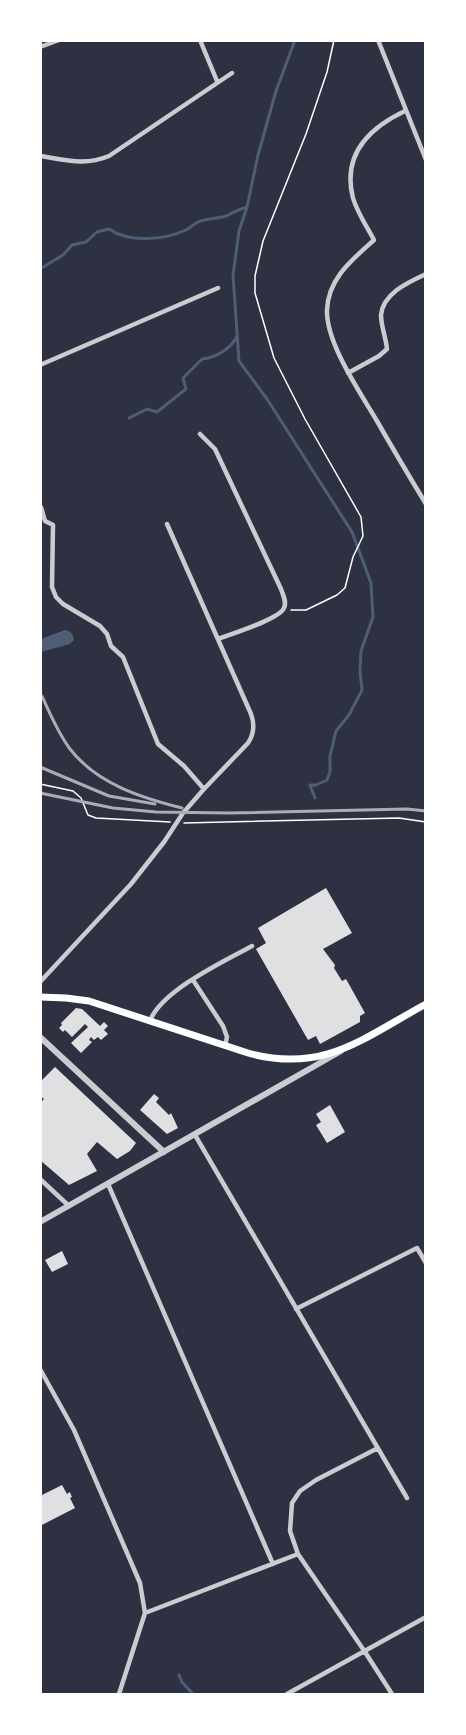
<svg xmlns="http://www.w3.org/2000/svg" width="466" height="1735" viewBox="0 0 466 1735" font-family="Literata,serif">
	<style>
		.water { fill: #4f5d75 }
		.lines { fill: none; stroke-linecap: round; stroke-linejoin: round }
		.stream { stroke: #4f5d75; stroke-width: 3 }
		.building { fill: #e0e0e3 }
		.path { stroke: #fff; stroke-width: 1.5 }
		.minor { stroke: #caccd0; stroke-width: 4.5 }
		.tertiary { stroke: #caccd0; stroke-width: 6 }
		.secondary { stroke: #fff; stroke-width: 7 }
		.rail { stroke: #abadb3; stroke-width: 3 }
	</style>
	<rect width="100%" height="100%" fill="#2d3142"/>
	<path class="water" d="M 65,630 C 71,631 73,634 74,640 L 70,644 L 41,652 L 41,639 Z"/>
	<g class="lines">
		<path class="stream" d="M 295,40 L 276,91 L 258,155 L 247,207 L 239,231 L 233,275 L 239,361 L 267,399 L 352,532 L 371,583 L 373,617 L 361,651 L 360,671 L 362,690 L 349,715 L 336,731 L 330,756 L 330,772 L 327,780 L 316,785 L 310,785 L 315,798
			M 40,269 L 63,255 L 72,245 L 86,242 L 97,232 L 109,229 C 129,243 164,240 186,230 C 190,228 194,224 198,222 C 206,218 217,219 226,216 C 233,213 239,209 247,207
			M 129,418 L 147,409 L 157,412 L 186,389 L 183,378 L 202,359 C 215,358 231,349 237,336
			M 179,1675 L 182,1682 L 193,1694"/>
	</g>
	<path class="building" d="M 326,888 L 352,933 L 323,949 L 335,965 L 334,968 L 342,981 L 346,979 L 365,1013 L 360,1016 L 360,1022 L 320,1044 L 316,1036 L 308,1040 L 256,949 L 266,943 L 258,928 Z
		M 76,1008 L 82,1009 L 100,1026 L 104,1022 L 108,1026 L 104,1030 L 108,1034 L 101,1040 L 98,1037 L 94,1040 L 91,1037 L 89,1040 L 92,1042 L 81,1053 L 71,1043 L 88,1027 L 85,1024 L 72,1037 L 65,1030 L 63,1032 L 59,1028 L 62,1025 L 61,1023 Z
		M 55,1067 L 136,1143 L 130,1151 L 117,1159 L 97,1142 L 87,1154 L 97,1171 L 69,1185 L 40,1160 L 40,1103 L 44,1099 L 40,1096 L 40,1082 Z
		M 154,1094 L 159,1098 L 156,1102 L 169,1115 L 171,1113 L 178,1128 L 167,1134 L 140,1110 Z
		M 330,1105 L 345,1132 L 327,1143 L 316,1125 L 321,1122 L 316,1114 Z
		M 62,1251 L 68,1264 L 52,1272 L 45,1260 Z
		M 62,1485 L 67,1494 L 70,1492 L 71,1495 L 72,1497 L 70,1498 L 75,1508 L 40,1526 L 40,1496 Z"/>
	<g class="lines">
		<path class="path" d="M 291,610 L 306,610 L 337,595 L 345,588 L 353,557 L 363,536 L 361,517 L 305,419 L 274,358 L 255,293 L 255,276 L 263,241 L 306,134 L 327,72 L 334,40
			M 40,784 L 73,791 L 81,798 L 88,815 L 96,818 L 170,822
			M 184,823 L 399,818 L 426,822"/>
		<path class="minor" d="M 200,40 L 217,81
			M 378,40 L 426,160
			M 40,47 L 59,40
			M 405,111 C 369,128 342,155 353,198 C 357,212 367,227 374,240 C 353,259 328,278 327,310 C 326,343 360,392 377,421 C 393,449 409,476 426,504
			M 40,156 C 66,160 85,166 109,156 L 232,73
			M 40,365 L 218,288
			M 348,373 L 379,356 L 387,349 C 386,338 381,326 381,315 C 383,293 409,282 426,274
			M 200,434 L 215,449 L 281,589 C 283,595 287,602 284,608 C 280,619 231,634 218,639
			M 41,507 L 45,521 L 53,525 L 52,587 L 56,597 L 63,604 L 100,626 L 107,634 L 111,646 L 123,657 L 158,744 L 184,766 L 204,789
			M 193,980 L 223,1026 L 227,1037 L 225,1046
			M 40,982 L 131,884 L 164,842 L 183,813 L 204,789 L 248,743 C 254,734 255,725 251,714 L 167,524
			M 150,1021 C 161,991 224,961 252,946
			M 195,1135 L 407,1498
			M 40,1179 L 69,1206
			M 108,1184 L 273,1564
			M 296,1309 L 417,1248 L 426,1263
			M 40,1369 L 74,1430 L 140,1583 L 145,1613 L 119,1694
			M 378,1448 L 316,1480 L 300,1491 L 292,1503 L 290,1531 L 298,1554 L 365,1652 L 392,1694
			M 145,1613 L 298,1554
			M 287,1694 L 426,1617"/>
		<path class="tertiary" d="M 40,1037 L 164,1152
			M 40,1222 L 341,1051"/>
		<path class="secondary" d="M 40,997 L 66,998 L 89,1001 L 248,1053 C 324,1074 363,1038 426,1004"/>
		<path class="rail" d="M 42,696 C 50,714 58,733 70,749 C 97,784 142,798 182,808
			M 40,767 L 109,796 L 155,804
			M 40,793 L 113,808 L 156,812 L 229,813 L 407,809 L 426,811"/>
	</g>
	<rect width="466" height="1735" fill="none" stroke="#ffffff" stroke-width="84"/>
</svg>
